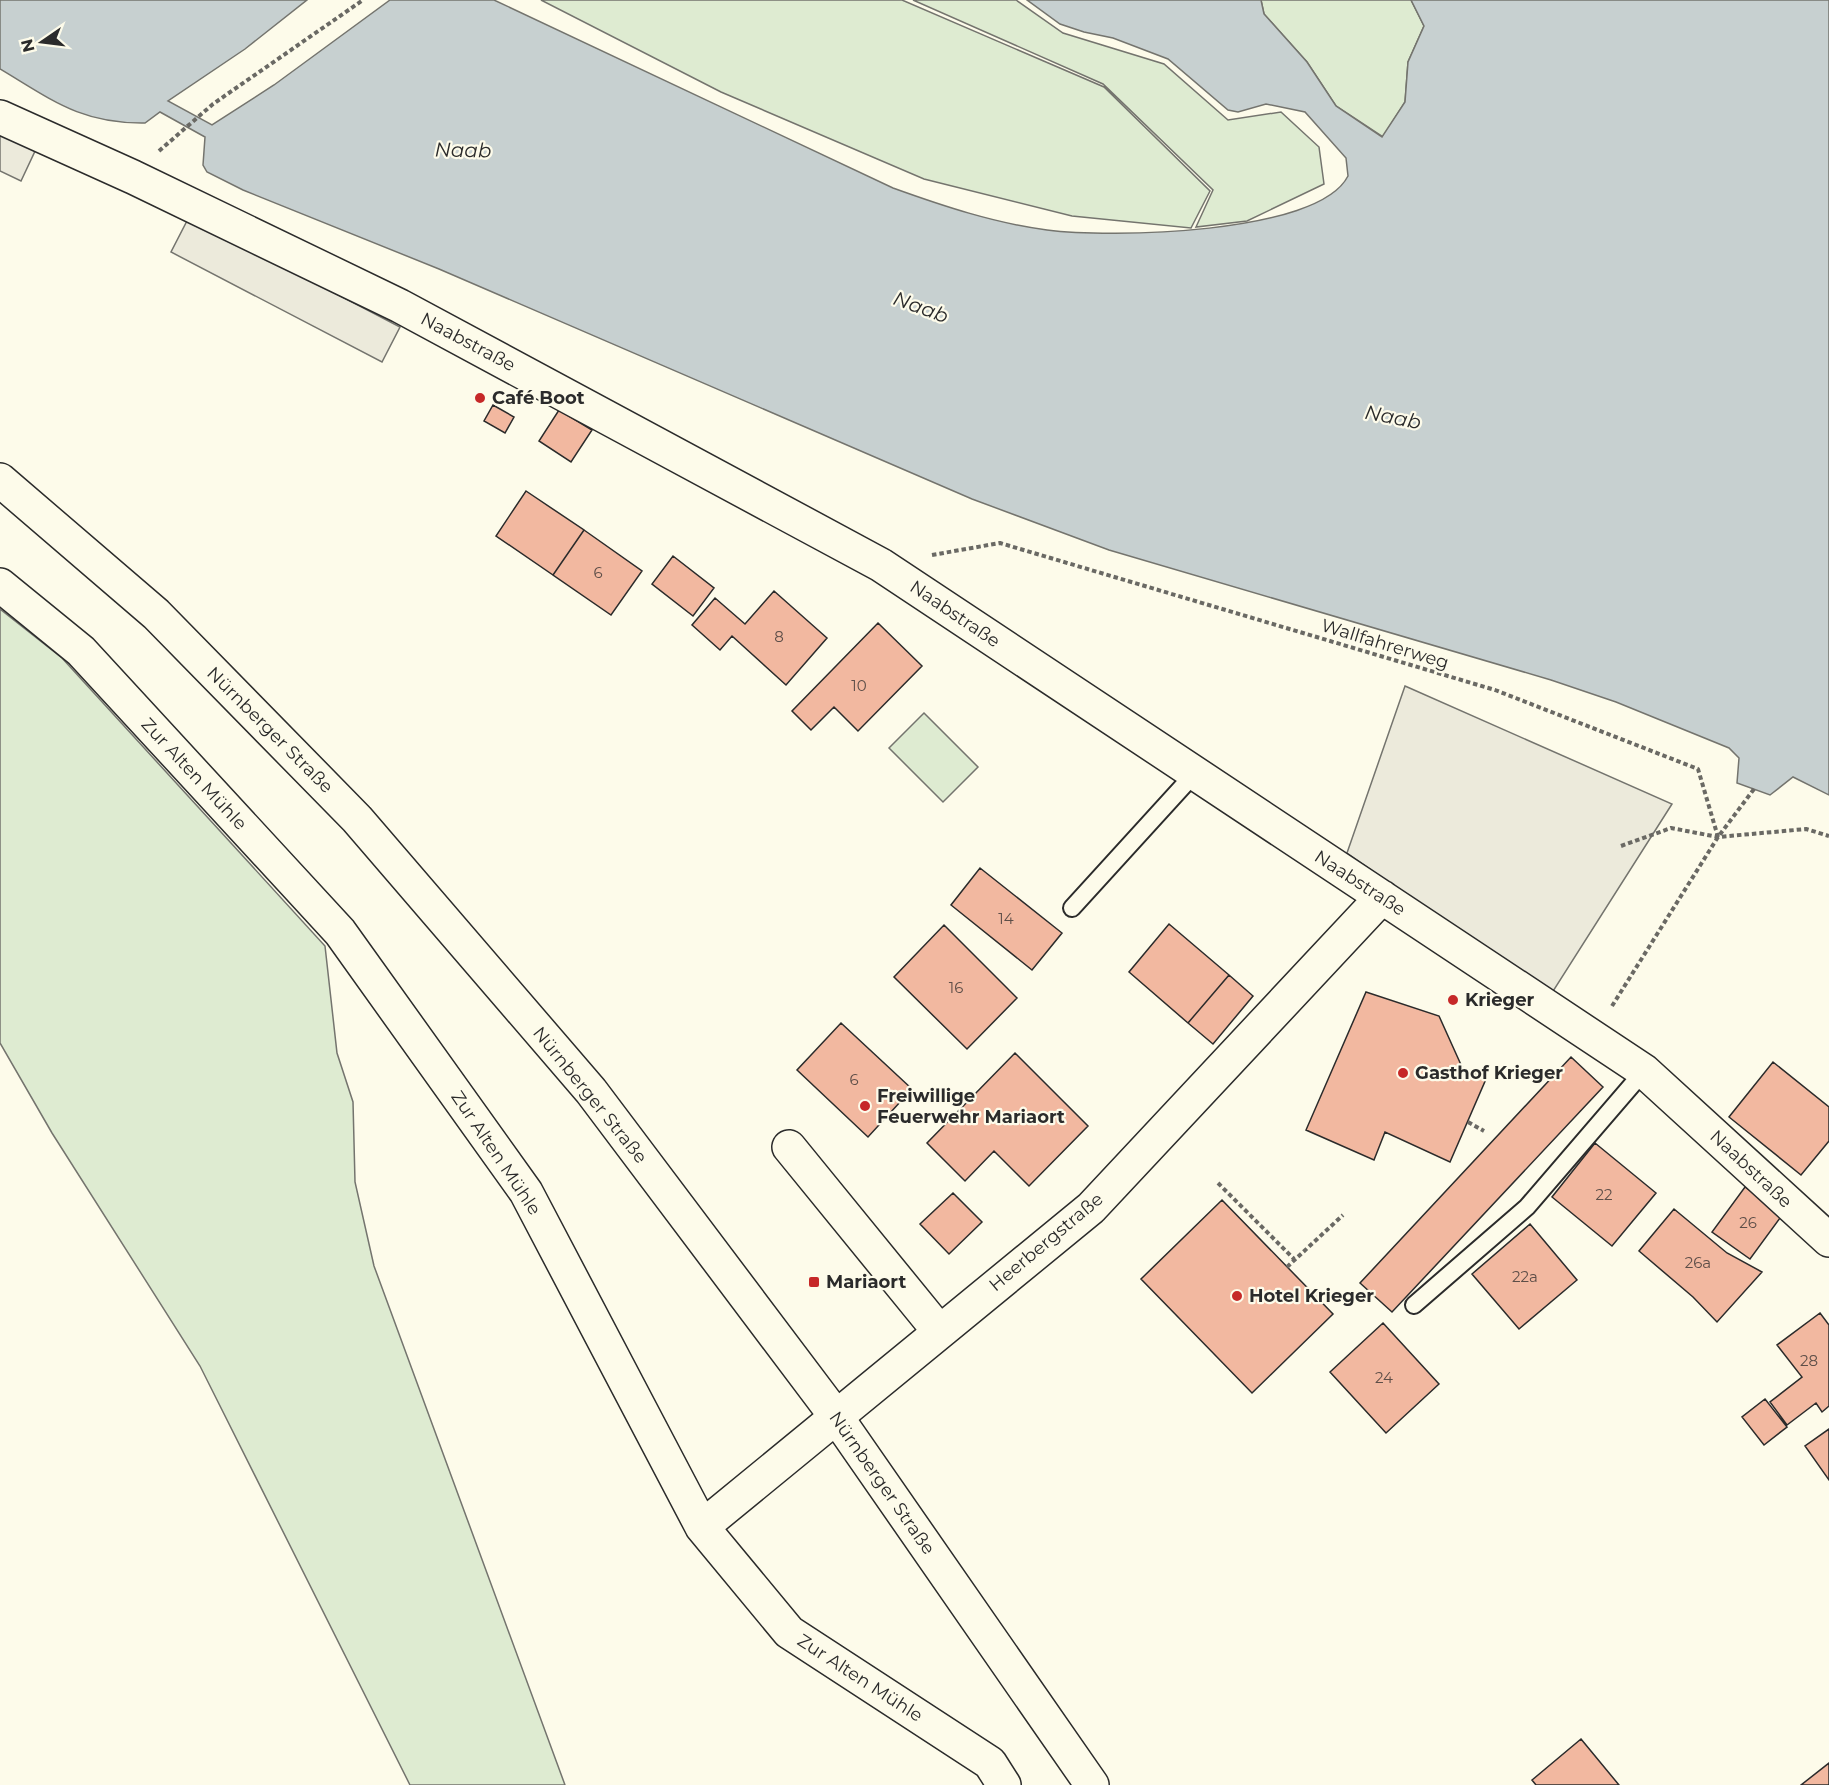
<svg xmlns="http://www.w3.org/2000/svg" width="1829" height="1785" viewBox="0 0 1829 1785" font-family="Montserrat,sans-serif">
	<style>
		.green { fill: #deebd1; stroke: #74746e; stroke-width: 1.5 }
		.parking { fill: #eceadb; stroke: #74746e; stroke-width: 1.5 }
		.water { fill: #c7d0d0; stroke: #74746e; stroke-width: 1.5 }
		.building { fill: #f2b8a0; stroke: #2b2b2b; stroke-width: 1.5 }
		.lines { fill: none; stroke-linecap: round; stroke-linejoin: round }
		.service-casing { stroke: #2b2b2b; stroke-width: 20 }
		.minor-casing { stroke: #2b2b2b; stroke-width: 36 }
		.secondary-casing { stroke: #2b2b2b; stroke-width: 36 }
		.path { stroke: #6a6964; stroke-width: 4; stroke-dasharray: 4.5 3; stroke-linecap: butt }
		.service { stroke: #fdfbea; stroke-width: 16 }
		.minor { stroke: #fdfbea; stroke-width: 33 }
		.secondary { stroke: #fdfbea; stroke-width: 33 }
		.poi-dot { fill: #c62828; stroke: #fdfbea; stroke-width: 2 }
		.labels { text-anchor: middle; stroke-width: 4.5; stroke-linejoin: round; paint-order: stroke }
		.number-label { font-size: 15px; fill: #5d4e48 }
		.street-label { font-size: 18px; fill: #2b2b2b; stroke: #fdfbea }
		.poi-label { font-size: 18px; font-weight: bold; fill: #2b2b2b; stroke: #fdfbea; text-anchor: start }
		.water-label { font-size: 20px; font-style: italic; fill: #2b2b2b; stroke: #fdfbea }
	</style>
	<rect width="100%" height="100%" fill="#fdfbea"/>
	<path class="green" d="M 541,0 L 902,0 L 1104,87 L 1210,191 L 1191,228 L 1072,216 L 924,179 L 721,92 Z
		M 913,0 L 1016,0 L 1063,33 L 1164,64 L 1228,120 L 1281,112 L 1319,147 L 1324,184 L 1247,221 L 1196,227 L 1213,190 L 1103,84 Z
		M 1261,0 L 1411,0 L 1424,26 L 1408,62 L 1405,102 L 1383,137 L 1336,106 L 1307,62 L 1264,14 Z
		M 0,609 L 62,658 L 325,946 L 337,1053 L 353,1102 L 355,1182 L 374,1266 L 565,1785 L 410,1785 L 200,1366 L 52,1133 L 0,1043 Z
		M 924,713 L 978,767 L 943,802 L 889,748 Z"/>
	<path class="parking" d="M 0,132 L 36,149 L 21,181 L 0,171 Z
		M 189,217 L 400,327 L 382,362 L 171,252 Z
		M 1405,686 L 1672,804 L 1550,996 L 1347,853 Z"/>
	<path class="water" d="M 0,0 L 307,0 L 245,49 L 168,101 L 212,125 L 274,85 L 390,0 L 494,0 L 893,188 C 943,206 994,223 1047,230 C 1108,238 1318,235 1348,176 L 1346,158 L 1305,112 L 1266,104 L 1238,112 L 1228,110 L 1168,59 L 1113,38 L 1084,32 L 1060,24 L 1027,0 L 1261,0 L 1264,14 L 1307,62 L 1336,106 L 1382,137 L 1405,102 L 1408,62 L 1424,26 L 1411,0 L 1829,0 L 1829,795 L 1793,777 L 1770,795 L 1737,783 L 1739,758 L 1729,748 L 1616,702 L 1551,680 L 1109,550 L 972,499 L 439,269 L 243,190 L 207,172 L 203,165 L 205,137 L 160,112 L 145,123 C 81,124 52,100 0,69 Z"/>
	<path class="building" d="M 493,405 L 514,417 L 505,433 L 484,421 Z
		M 559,410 L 592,430 L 571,462 L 539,441 Z
		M 526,491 L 584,530 L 553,575 L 496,536 Z
		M 584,530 L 642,571 L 611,615 L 553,575 Z
		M 673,556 L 714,588 L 693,616 L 652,584 Z
		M 774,591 L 827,638 L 786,685 L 732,636 L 720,650 L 692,625 L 715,598 L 745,624 Z
		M 878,623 L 922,666 L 858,731 L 834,707 L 811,730 L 792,711 Z
		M 980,868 L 1062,933 L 1032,970 L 951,905 Z
		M 1169,924 L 1229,975 L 1188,1023 L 1129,972 Z
		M 944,925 L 1017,998 L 967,1049 L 894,977 Z
		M 1229,975 L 1253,996 L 1213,1044 L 1188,1023 Z
		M 1366,992 L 1439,1016 L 1462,1067 L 1486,1079 L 1450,1162 L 1385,1132 L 1374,1160 L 1306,1130 Z
		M 841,1023 L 912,1089 L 868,1137 L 797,1070 Z
		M 1015,1053 L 1088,1126 L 1029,1186 L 994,1151 L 965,1181 L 927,1143 Z
		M 1571,1057 L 1603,1087 L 1392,1312 L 1360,1283 Z
		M 1773,1062 L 1829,1107 L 1829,1141 L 1801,1175 L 1729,1117 Z
		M 1595,1143 L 1656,1193 L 1612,1246 L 1552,1197 Z
		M 1745,1187 L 1783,1214 L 1750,1259 L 1712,1232 Z
		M 953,1193 L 982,1222 L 949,1254 L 920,1224 Z
		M 1222,1200 L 1333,1314 L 1252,1393 L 1141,1279 Z
		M 1674,1209 L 1727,1253 L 1762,1272 L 1717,1322 L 1693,1297 L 1639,1251 Z
		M 1530,1224 L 1577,1280 L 1519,1329 L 1472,1274 Z
		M 1820,1313 L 1829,1325 L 1829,1406 L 1822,1412 L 1816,1403 L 1787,1425 L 1770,1402 L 1802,1377 L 1777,1345 Z
		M 1383,1323 L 1439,1384 L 1386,1433 L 1330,1372 Z
		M 1765,1399 L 1787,1427 L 1764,1445 L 1742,1417 Z
		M 1829,1429 L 1829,1480 L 1805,1446 Z
		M 1581,1739 L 1619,1785 L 1536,1785 L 1532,1780 Z
		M 1829,1763 L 1829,1785 L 1801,1785 Z"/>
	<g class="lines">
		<g class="service-casing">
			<path id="service" d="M 1072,908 L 1195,773
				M 1414,1305 L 1527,1207 L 1644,1071"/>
		</g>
		<g class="minor-casing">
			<path id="minor" d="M 0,117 L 133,177 L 400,306 L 881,565 L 1644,1071 L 1829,1240
				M 0,585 L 81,651 L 340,932 L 526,1192 L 702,1527 L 789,1632 L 990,1763 L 1004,1785
				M 789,1147 L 939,1331
				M 702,1527 L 1091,1208 L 1382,897"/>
		</g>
		<g class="secondary-casing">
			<path id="secondary" d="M 0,480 L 156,614 L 357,819 L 591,1091 L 835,1415 L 1092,1785"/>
		</g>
		<path class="path" d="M 159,151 L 213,104 L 363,0
			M 932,555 L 1000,543 L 1495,690 L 1698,769 L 1718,837
			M 1621,846 L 1671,828 L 1718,837 L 1806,829 L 1829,836
			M 1612,1006 L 1718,837 L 1754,789
			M 1468,1122 L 1484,1131
			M 1218,1183 L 1294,1259
			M 1287,1267 L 1343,1215"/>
		<use href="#service" class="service"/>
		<use href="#minor" class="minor"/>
		<use href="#secondary" class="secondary"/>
	</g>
	<g class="poi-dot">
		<circle cx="480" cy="398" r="6"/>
		<circle cx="1453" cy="1000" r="6"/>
		<circle cx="1403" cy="1073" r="6"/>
		<circle cx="865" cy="1106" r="6"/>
		<rect x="808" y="1276" width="12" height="12" rx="3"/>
		<circle cx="1237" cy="1296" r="6"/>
	</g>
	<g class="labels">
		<g class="number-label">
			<text x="598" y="578">6</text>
			<text x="779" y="642">8</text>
			<text x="859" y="691">10</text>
			<text x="1006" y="924">14</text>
			<text x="956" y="993">16</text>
			<text x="854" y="1085">6</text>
			<text x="1604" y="1200">22</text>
			<text x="1748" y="1228">26</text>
			<text x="1698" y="1268">26a</text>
			<text x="1525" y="1282">22a</text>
			<text x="1809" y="1366">28</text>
			<text x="1384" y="1383">24</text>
		</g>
		<g class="street-label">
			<text transform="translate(468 342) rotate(28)" y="6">Naabstraße</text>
			<text transform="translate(955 614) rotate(34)" y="6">Naabstraße</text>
			<text transform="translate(1385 644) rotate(17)" y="6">Wallfahrerweg</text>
			<text transform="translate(270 730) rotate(45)" y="6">Nürnberger Straße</text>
			<text transform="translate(194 774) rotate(47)" y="6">Zur Alten Mühle</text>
			<text transform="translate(1360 883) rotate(33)" y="6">Naabstraße</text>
			<text transform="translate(590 1095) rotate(51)" y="6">Nürnberger Straße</text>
			<text transform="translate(496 1153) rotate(56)" y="6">Zur Alten Mühle</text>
			<text transform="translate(1751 1169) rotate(43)" y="6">Naabstraße</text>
			<text transform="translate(1046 1242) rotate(-40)" y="6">Heerbergstraße</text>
			<text transform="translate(882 1483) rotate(55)" y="6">Nürnberger Straße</text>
			<text transform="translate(860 1678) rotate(33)" y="6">Zur Alten Mühle</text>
		</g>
		<g class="poi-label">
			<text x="492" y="404">Café Boot</text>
			<text x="1465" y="1006">Krieger</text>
			<text x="1415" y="1079">Gasthof Krieger</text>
			<text x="877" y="1102">Freiwillige<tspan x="877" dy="21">Feuerwehr Mariaort</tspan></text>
			<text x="826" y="1288">Mariaort</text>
			<text x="1249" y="1302">Hotel Krieger</text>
		</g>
		<g class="water-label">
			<text transform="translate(463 150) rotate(1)" y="7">Naab</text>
			<text transform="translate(921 307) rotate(20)" y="7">Naab</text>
			<text transform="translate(1393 417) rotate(11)" y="7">Naab</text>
		</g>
	</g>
	<g transform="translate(42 42) rotate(256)" stroke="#fdfbea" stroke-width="4.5" paint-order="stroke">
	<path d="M0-4.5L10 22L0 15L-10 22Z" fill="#2b2b2b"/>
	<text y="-9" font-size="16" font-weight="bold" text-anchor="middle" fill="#2b2b2b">N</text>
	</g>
</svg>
